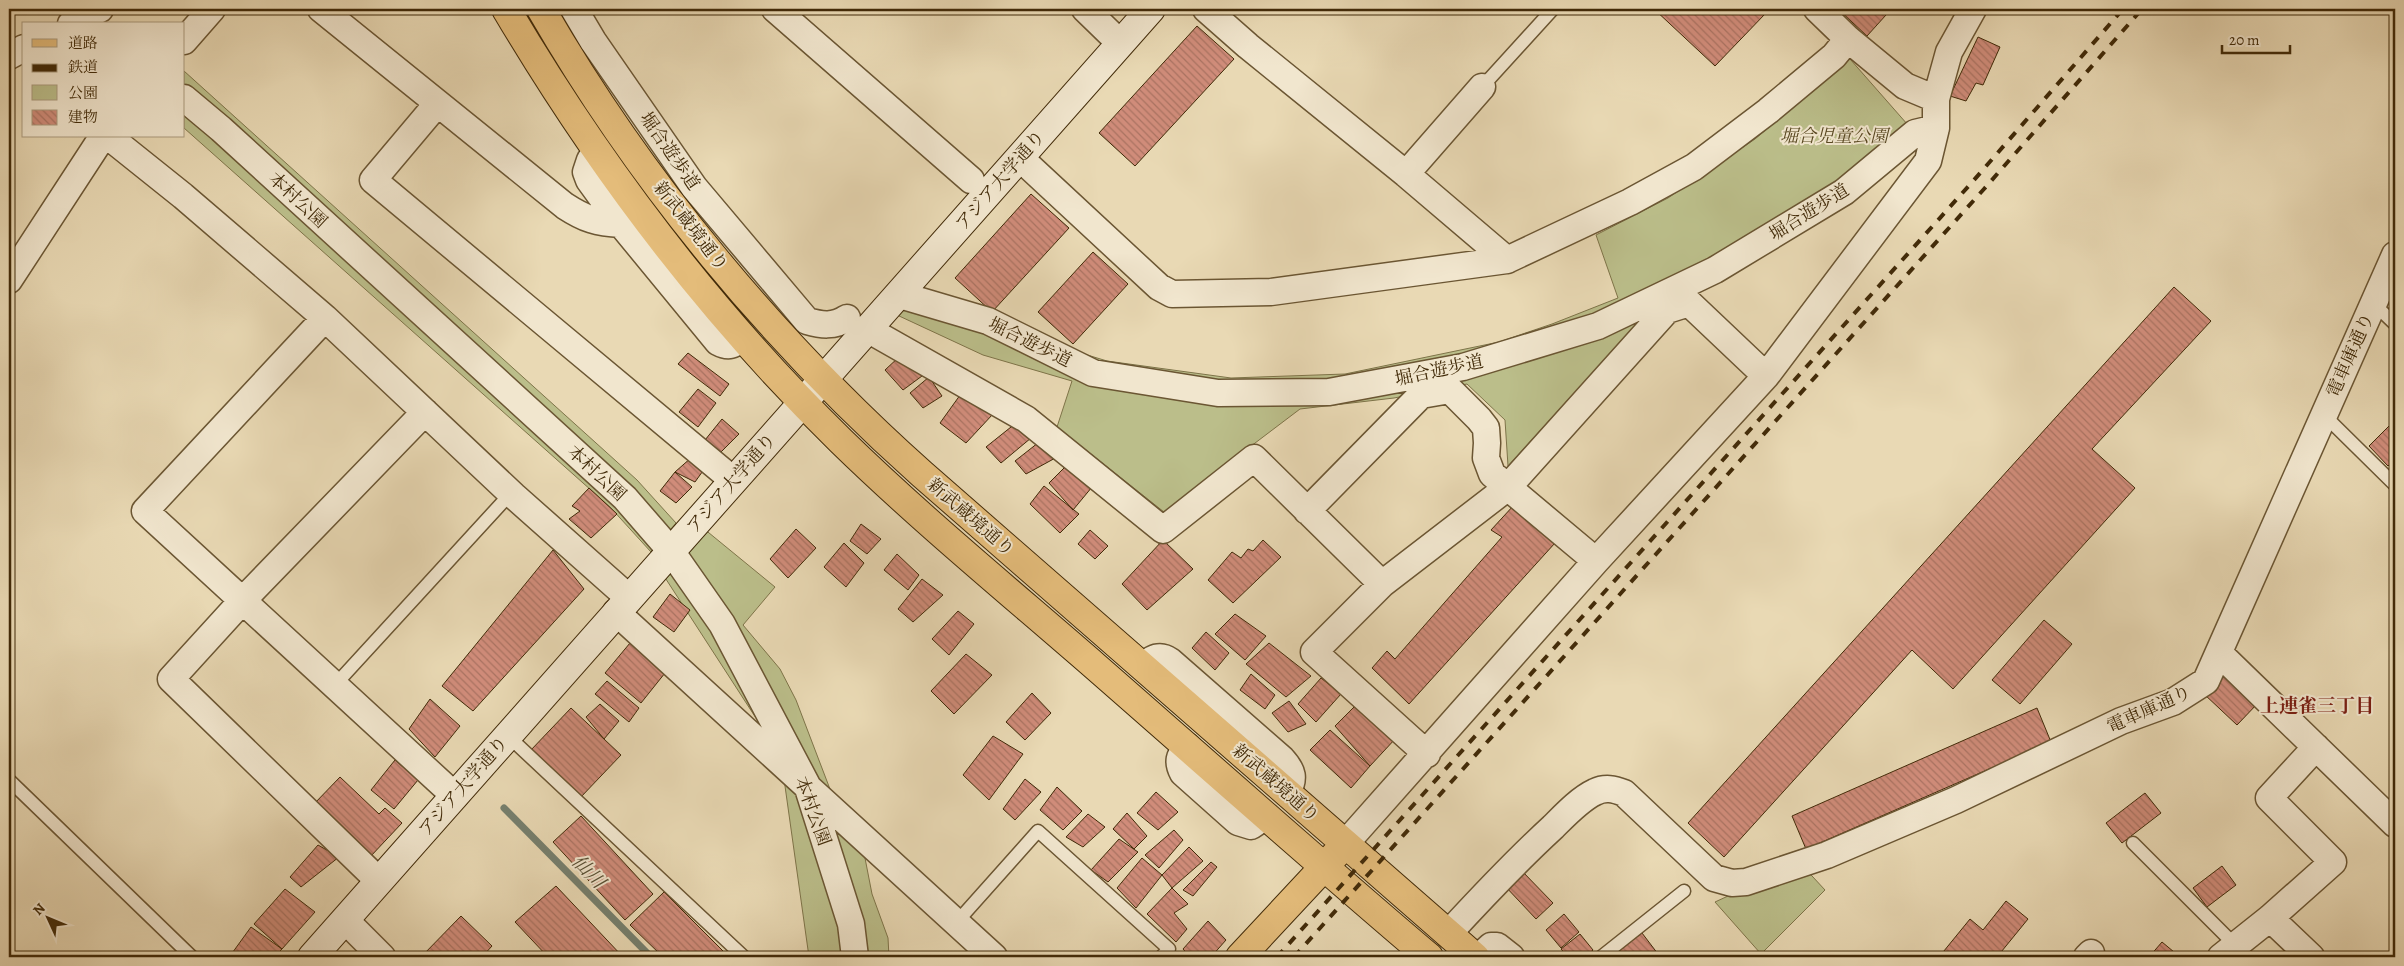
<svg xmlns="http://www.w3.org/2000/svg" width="2404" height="966" viewBox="0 0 2404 966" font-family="Alegreya,'Noto Serif JP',serif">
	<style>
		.green { fill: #bbbe8a; stroke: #7e7449 }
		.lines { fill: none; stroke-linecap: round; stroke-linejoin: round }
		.stream { stroke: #76806f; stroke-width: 7 }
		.building { fill: url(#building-back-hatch); stroke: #412a08 }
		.lane-casing { stroke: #6b5633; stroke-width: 15 }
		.street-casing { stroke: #6b5633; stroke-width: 29 }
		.secondary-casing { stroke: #412a08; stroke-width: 30 }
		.primary-casing { stroke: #412a08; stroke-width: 30 }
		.lane { stroke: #f1e6ce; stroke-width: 12 }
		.street { stroke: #f1e6ce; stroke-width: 26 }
		.secondary { stroke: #f1e6ce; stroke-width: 28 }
		.primary { stroke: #e4bc7a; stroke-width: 28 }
		.rail { stroke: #412a08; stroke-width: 4; stroke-dasharray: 9 9; stroke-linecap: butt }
		.labels { text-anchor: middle; stroke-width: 4; stroke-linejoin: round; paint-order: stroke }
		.park-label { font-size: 18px; font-style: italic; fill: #594822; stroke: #f1e6ce }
		.street-label { font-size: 18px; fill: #412a08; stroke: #f1e6ce }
		.neighbourhood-label { font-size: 19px; font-weight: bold; fill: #7a1f14; stroke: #f1e6ce }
		.water-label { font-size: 19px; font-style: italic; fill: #574e33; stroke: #f1e6ce }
	</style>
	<defs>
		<pattern id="building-back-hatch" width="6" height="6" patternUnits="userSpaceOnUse" patternTransform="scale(1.25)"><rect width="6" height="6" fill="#d08c7a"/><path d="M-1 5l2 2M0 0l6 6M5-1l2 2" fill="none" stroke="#aa7362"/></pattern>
	</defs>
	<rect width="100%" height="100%" fill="#e9d9b4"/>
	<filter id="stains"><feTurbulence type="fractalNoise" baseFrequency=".004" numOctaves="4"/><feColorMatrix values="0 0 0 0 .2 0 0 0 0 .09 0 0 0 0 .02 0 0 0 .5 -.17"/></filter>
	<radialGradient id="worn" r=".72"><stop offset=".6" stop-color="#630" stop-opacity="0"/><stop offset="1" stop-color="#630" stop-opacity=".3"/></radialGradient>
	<path class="green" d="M 1850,59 L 1915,133 L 1662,296 L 1508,466 L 1505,420 L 1467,384 L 1394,398 L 1300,409 L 1164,512 L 1057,427 L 1072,381 L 983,355 L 897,315 L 923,288 L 1027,326 L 1048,343 L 1107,361 L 1231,378 L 1345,374 L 1499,342 L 1552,324 L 1618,298 L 1596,235 L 1668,198 L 1755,139 Z
		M 184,71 L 637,480 L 676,523 L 651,552 L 610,507 L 184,128 Z
		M 703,528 L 775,587 L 743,625 L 780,669 L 796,700 L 833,797 L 765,732 L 662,573 Z
		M 784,779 L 864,853 L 872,894 L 888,938 L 889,957 L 809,957 Z
		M 1800,863 L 1825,890 L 1761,954 L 1715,902 Z"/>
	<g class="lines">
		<path class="stream" d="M 504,808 L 651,957"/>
	</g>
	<path class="building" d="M 1654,9 L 1759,9 L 1765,14 L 1715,66 Z
		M 1838,9 L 1879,9 L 1886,15 L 1867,36 Z
		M 1197,26 L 1234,59 L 1135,166 L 1099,133 Z
		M 1978,37 L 2000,47 L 1983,85 L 1976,83 L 1966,101 L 1950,96 Z
		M 1031,194 L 1069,228 L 992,312 L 955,278 Z
		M 1093,252 L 1128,284 L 1073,344 L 1038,312 Z
		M 2174,287 L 2211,321 L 2092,449 L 2135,488 L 1953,689 L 1912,650 L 1724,857 L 1688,823 Z
		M 688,353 L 729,384 L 720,396 L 678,364 Z
		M 900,356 L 922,376 L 903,390 L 885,370 Z
		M 929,377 L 942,396 L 923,408 L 910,393 Z
		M 698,389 L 716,403 L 698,427 L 679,412 Z
		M 963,391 L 993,414 L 966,443 L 940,423 Z
		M 722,419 L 739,434 L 720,453 L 705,440 Z
		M 1016,423 L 1031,438 L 1001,463 L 986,447 Z
		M 2392,423 L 2395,427 L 2395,459 L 2388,466 L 2369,446 Z
		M 1043,439 L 1059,456 L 1026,474 L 1015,461 Z
		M 692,457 L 705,468 L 695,482 L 675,472 Z
		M 1070,462 L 1097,481 L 1073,510 L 1049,483 Z
		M 675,472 L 692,487 L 676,503 L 660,491 Z
		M 1044,486 L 1079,514 L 1060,533 L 1030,504 Z
		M 589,488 L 617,514 L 591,538 L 569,519 L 580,511 L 572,506 Z
		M 1514,505 L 1555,543 L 1409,704 L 1372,668 L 1387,651 L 1395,659 L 1502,537 L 1491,530 Z
		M 861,524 L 881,539 L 867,554 L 850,541 Z
		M 796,529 L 816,548 L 788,578 L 770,559 Z
		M 1090,530 L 1108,546 L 1095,559 L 1078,544 Z
		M 1163,540 L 1193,569 L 1147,610 L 1122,584 Z
		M 1263,540 L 1281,557 L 1233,603 L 1208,580 L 1232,552 L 1241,558 L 1248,549 L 1253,551 Z
		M 844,543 L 864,563 L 846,587 L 824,567 Z
		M 553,550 L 584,589 L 473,711 L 442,686 Z
		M 897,554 L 919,575 L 908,590 L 884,570 Z
		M 922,579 L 943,595 L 913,622 L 898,609 Z
		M 670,594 L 690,610 L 674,632 L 653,617 Z
		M 958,611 L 974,624 L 949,655 L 932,639 Z
		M 1235,614 L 1266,636 L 1245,660 L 1215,634 Z
		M 2044,620 L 2072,644 L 2020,704 L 1992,680 Z
		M 1206,632 L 1229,653 L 1215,670 L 1192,648 Z
		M 630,643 L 665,673 L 641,703 L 605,673 Z
		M 1269,643 L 1311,676 L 1286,697 L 1246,664 Z
		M 966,654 L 992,675 L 954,714 L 931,691 Z
		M 2227,671 L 2259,702 L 2237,725 L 2204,694 Z
		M 1251,674 L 1275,695 L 1265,709 L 1240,690 Z
		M 1321,678 L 1341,694 L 1316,722 L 1298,704 Z
		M 607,681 L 639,708 L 629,722 L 595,694 Z
		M 1032,693 L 1051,713 L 1025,740 L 1006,722 Z
		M 430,699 L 460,726 L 435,757 L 409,729 Z
		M 1289,701 L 1306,724 L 1288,732 L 1272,713 Z
		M 1358,703 L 1396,738 L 1370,766 L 1335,726 Z
		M 600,704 L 619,721 L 604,739 L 586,717 Z
		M 571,708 L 621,755 L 580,798 L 530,751 Z
		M 2037,708 L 2051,742 L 1806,849 L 1792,816 Z
		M 1330,730 L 1370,766 L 1351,788 L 1310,750 Z
		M 993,736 L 1023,754 L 989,800 L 963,775 Z
		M 395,760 L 418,780 L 394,809 L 371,790 Z
		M 340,777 L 379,814 L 385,808 L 402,823 L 370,857 L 313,805 Z
		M 1025,779 L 1041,792 L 1015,820 L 1003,809 Z
		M 1057,787 L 1082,811 L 1063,830 L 1040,810 Z
		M 1156,792 L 1178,812 L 1158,830 L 1137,813 Z
		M 2145,793 L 2161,813 L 2122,843 L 2106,823 Z
		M 1127,813 L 1147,836 L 1134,849 L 1113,829 Z
		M 1088,814 L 1105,827 L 1083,847 L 1066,837 Z
		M 581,816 L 653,894 L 625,920 L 553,842 Z
		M 1174,830 L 1183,840 L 1159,868 L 1145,855 Z
		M 1119,839 L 1138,852 L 1108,882 L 1091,870 Z
		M 318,845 L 339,857 L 301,887 L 290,877 Z
		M 1189,847 L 1203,861 L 1172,888 L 1162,875 Z
		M 1142,858 L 1162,875 L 1136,908 L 1117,888 Z
		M 1211,862 L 1217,867 L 1193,896 L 1183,890 Z
		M 2222,866 L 2236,885 L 2207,907 L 2193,888 Z
		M 1520,869 L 1553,903 L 1536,919 L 1504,885 Z
		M 556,886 L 623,957 L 548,957 L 515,922 Z
		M 1172,888 L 1188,904 L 1174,913 L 1187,929 L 1176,942 L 1147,914 Z
		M 285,889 L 315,912 L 282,949 L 254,924 Z
		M 664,892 L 729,957 L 663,957 L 630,925 Z
		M 2006,901 L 2028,919 L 1997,957 L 1939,957 L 1970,919 L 1983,930 Z
		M 1564,914 L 1579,932 L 1561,948 L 1546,930 Z
		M 461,916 L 492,946 L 482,957 L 421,957 Z
		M 1208,921 L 1226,940 L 1211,957 L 1190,957 L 1183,949 Z
		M 251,927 L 282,949 L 274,957 L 231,957 L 230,956 Z
		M 1642,933 L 1658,954 L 1654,957 L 1622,957 L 1618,951 Z
		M 1580,934 L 1593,950 L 1585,957 L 1568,957 L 1561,949 Z
		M 2162,942 L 2180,957 L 2149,957 Z"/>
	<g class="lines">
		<g class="lane-casing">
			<path id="lane" d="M 1482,87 L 1553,9
				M 2373,303 L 2395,324
				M 2324,415 L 2395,485
				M 335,685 L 511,493
				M 508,736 L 744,957
				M 9,780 L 192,957
				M 2133,843 L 2236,946
				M 956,923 L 1038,831 L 1169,949 L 1161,957
				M 1601,957 L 1684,891"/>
		</g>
		<g class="street-casing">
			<path id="street" d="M 321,9 L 565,206 C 585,219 597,223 621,224
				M 574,9 L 593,41 L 694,187 L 807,321 C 821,325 834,327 847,318
				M 775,9 L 971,180
				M 1085,9 L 1120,43
				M 1206,9 L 1248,46 L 1406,174 L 1507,260
				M 1817,9 L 1848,39 L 1905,86 L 1936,99
				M 71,24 L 100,9
				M 184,41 L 212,9
				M 9,56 L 24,48
				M 184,98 L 221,129 L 625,498 L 671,551 L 722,624 L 807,785 L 851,924 L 855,957
				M 437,104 L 373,180 L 733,480
				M 108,136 L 183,196 L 325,318 L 514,496 L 629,598
				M 598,154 L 590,160 L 586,172 L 589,180 L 621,224 L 718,342 C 729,348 733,345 743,338
				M 1020,158 L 1159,287 L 1172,294 L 1271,292 L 1507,260 L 1630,202 L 1694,167 L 1768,111 L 1834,56 L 1848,39
				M 1406,174 L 1482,87
				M 9,280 L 103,136
				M 900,295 L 988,321 L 1093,373 L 1218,393 L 1329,392 L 1463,367 L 1598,326 L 1715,270 L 1844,192 L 1915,133 L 1936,128
				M 325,318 L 145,511 L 455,796
				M 869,330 L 1026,419 L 1163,530 L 1254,458 L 1382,584
				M 1307,511 L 1421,395 L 1450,390 L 1479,419 L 1486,428 L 1487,443 L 1486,458 L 1492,474 L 1596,561
				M 616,612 L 994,957
				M 2220,654 L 2395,824
				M 1142,666 C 1152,659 1159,653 1170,661 L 1282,759 C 1293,771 1295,778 1287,793
				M 1187,746 C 1179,756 1177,762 1183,773 L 1238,822 L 1251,826 L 1266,816
				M 1427,754 L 1314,652 L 1382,584 L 1508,487 L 1667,310 L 1689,303 L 1766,376
				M 1345,844 L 1596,561 L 1766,376 L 1928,161 L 1936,128 L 1936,99 L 1949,52 L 1973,9
				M 379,881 L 171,679 L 243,600 L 425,412
				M 2270,918 L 2311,957
				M 345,920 L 382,957
				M 1448,934 C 1482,897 1516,861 1553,827 C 1565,815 1580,799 1595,792 C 1605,787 1614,789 1624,793 L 1714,878 L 1732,883 L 1746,882 L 1827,855 L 1956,800 L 2121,721 L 2173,702 L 2206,681 L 2395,255
				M 1479,957 L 1491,946 L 1497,946 L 1511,957
				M 2087,957 L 2091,953
				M 2221,957 L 2270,918 L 2333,862 L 2269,798 L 2316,747"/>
		</g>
		<g class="secondary-casing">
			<path id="secondary" d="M 312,957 L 1151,9"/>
		</g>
		<g class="primary-casing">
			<path id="primary" d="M 506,9 C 599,166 710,313 841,441 C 922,520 1011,593 1096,667 C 1207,764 1317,862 1429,957
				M 541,9 C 641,182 773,341 922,474 L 1475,957
				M 1240,957 L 1336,854"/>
		</g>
		<use href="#lane" class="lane"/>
		<use href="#street" class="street"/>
		<use href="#secondary" class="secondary"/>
		<use href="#primary" class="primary"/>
		<path class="rail" d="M 1277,957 L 1974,180 L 2123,9
			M 1294,957 L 1984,189 L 2142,9"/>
	</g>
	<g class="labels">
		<g class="park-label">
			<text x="1834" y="142">堀合児童公園</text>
		</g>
		<g class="street-label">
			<text transform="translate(670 151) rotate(55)" y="6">堀合遊歩道</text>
			<text transform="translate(1000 180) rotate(-49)" y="6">アジア大学通り</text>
			<text transform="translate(298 200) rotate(43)" y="6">本村公園</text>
			<text transform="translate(1809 212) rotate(-32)" y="6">堀合遊歩道</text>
			<text transform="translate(691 226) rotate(52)" y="6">新武蔵境通り</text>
			<text transform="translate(1030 342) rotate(26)" y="6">堀合遊歩道</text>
			<text transform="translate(2350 355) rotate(-66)" y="6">電車庫通り</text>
			<text transform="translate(1439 370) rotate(-12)" y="6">堀合遊歩道</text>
			<text transform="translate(597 473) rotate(43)" y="6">本村公園</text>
			<text transform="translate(731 483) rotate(-49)" y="6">アジア大学通り</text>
			<text transform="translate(971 517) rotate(41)" y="6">新武蔵境通り</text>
			<text transform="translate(2149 709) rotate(-24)" y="6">電車庫通り</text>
			<text transform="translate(1276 783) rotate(41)" y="6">新武蔵境通り</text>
			<text transform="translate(463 786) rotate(-49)" y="6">アジア大学通り</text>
			<text transform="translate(813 811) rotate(70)" y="6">本村公園</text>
		</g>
		<g class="neighbourhood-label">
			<text x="2317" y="712">上連雀三丁目</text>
		</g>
		<g class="water-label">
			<text transform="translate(589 871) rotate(46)" y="7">仙川</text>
		</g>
	</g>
	<rect width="2404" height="966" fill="none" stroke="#e9d9b4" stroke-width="30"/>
	<rect x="10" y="10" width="2384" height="946" fill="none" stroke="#412a08" stroke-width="2.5"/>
	<rect x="15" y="15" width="2374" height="936" fill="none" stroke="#412a08"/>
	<rect x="22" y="22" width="162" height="115" fill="#f1e6ce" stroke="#ab9b7f"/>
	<rect x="32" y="39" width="25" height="8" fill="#e4bc7a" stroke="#ab9b7f"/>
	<text x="68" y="48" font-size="15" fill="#412a08">道路</text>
	<rect x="32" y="64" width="25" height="8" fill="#412a08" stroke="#ab9b7f"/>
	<text x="68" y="72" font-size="15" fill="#412a08">鉄道</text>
	<rect x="32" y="85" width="25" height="15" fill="#bbbe8a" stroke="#ab9b7f"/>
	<text x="68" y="98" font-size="15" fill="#412a08">公園</text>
	<rect x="32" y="110" width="25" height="15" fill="url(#building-back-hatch)" stroke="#ab9b7f"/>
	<text x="68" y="122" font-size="15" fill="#412a08">建物</text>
	<g transform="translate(48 918) rotate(314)" stroke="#f1e6ce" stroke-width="4" paint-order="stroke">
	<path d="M0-4L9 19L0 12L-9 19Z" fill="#412a08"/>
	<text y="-8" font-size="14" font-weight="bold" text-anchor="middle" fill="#412a08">N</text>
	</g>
	<path d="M2222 45v8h68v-8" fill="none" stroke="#412a08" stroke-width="2.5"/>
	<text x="2229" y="45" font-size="15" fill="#412a08" stroke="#f1e6ce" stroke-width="4" paint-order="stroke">20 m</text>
	<rect width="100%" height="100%" filter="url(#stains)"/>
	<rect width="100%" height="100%" fill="url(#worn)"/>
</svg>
